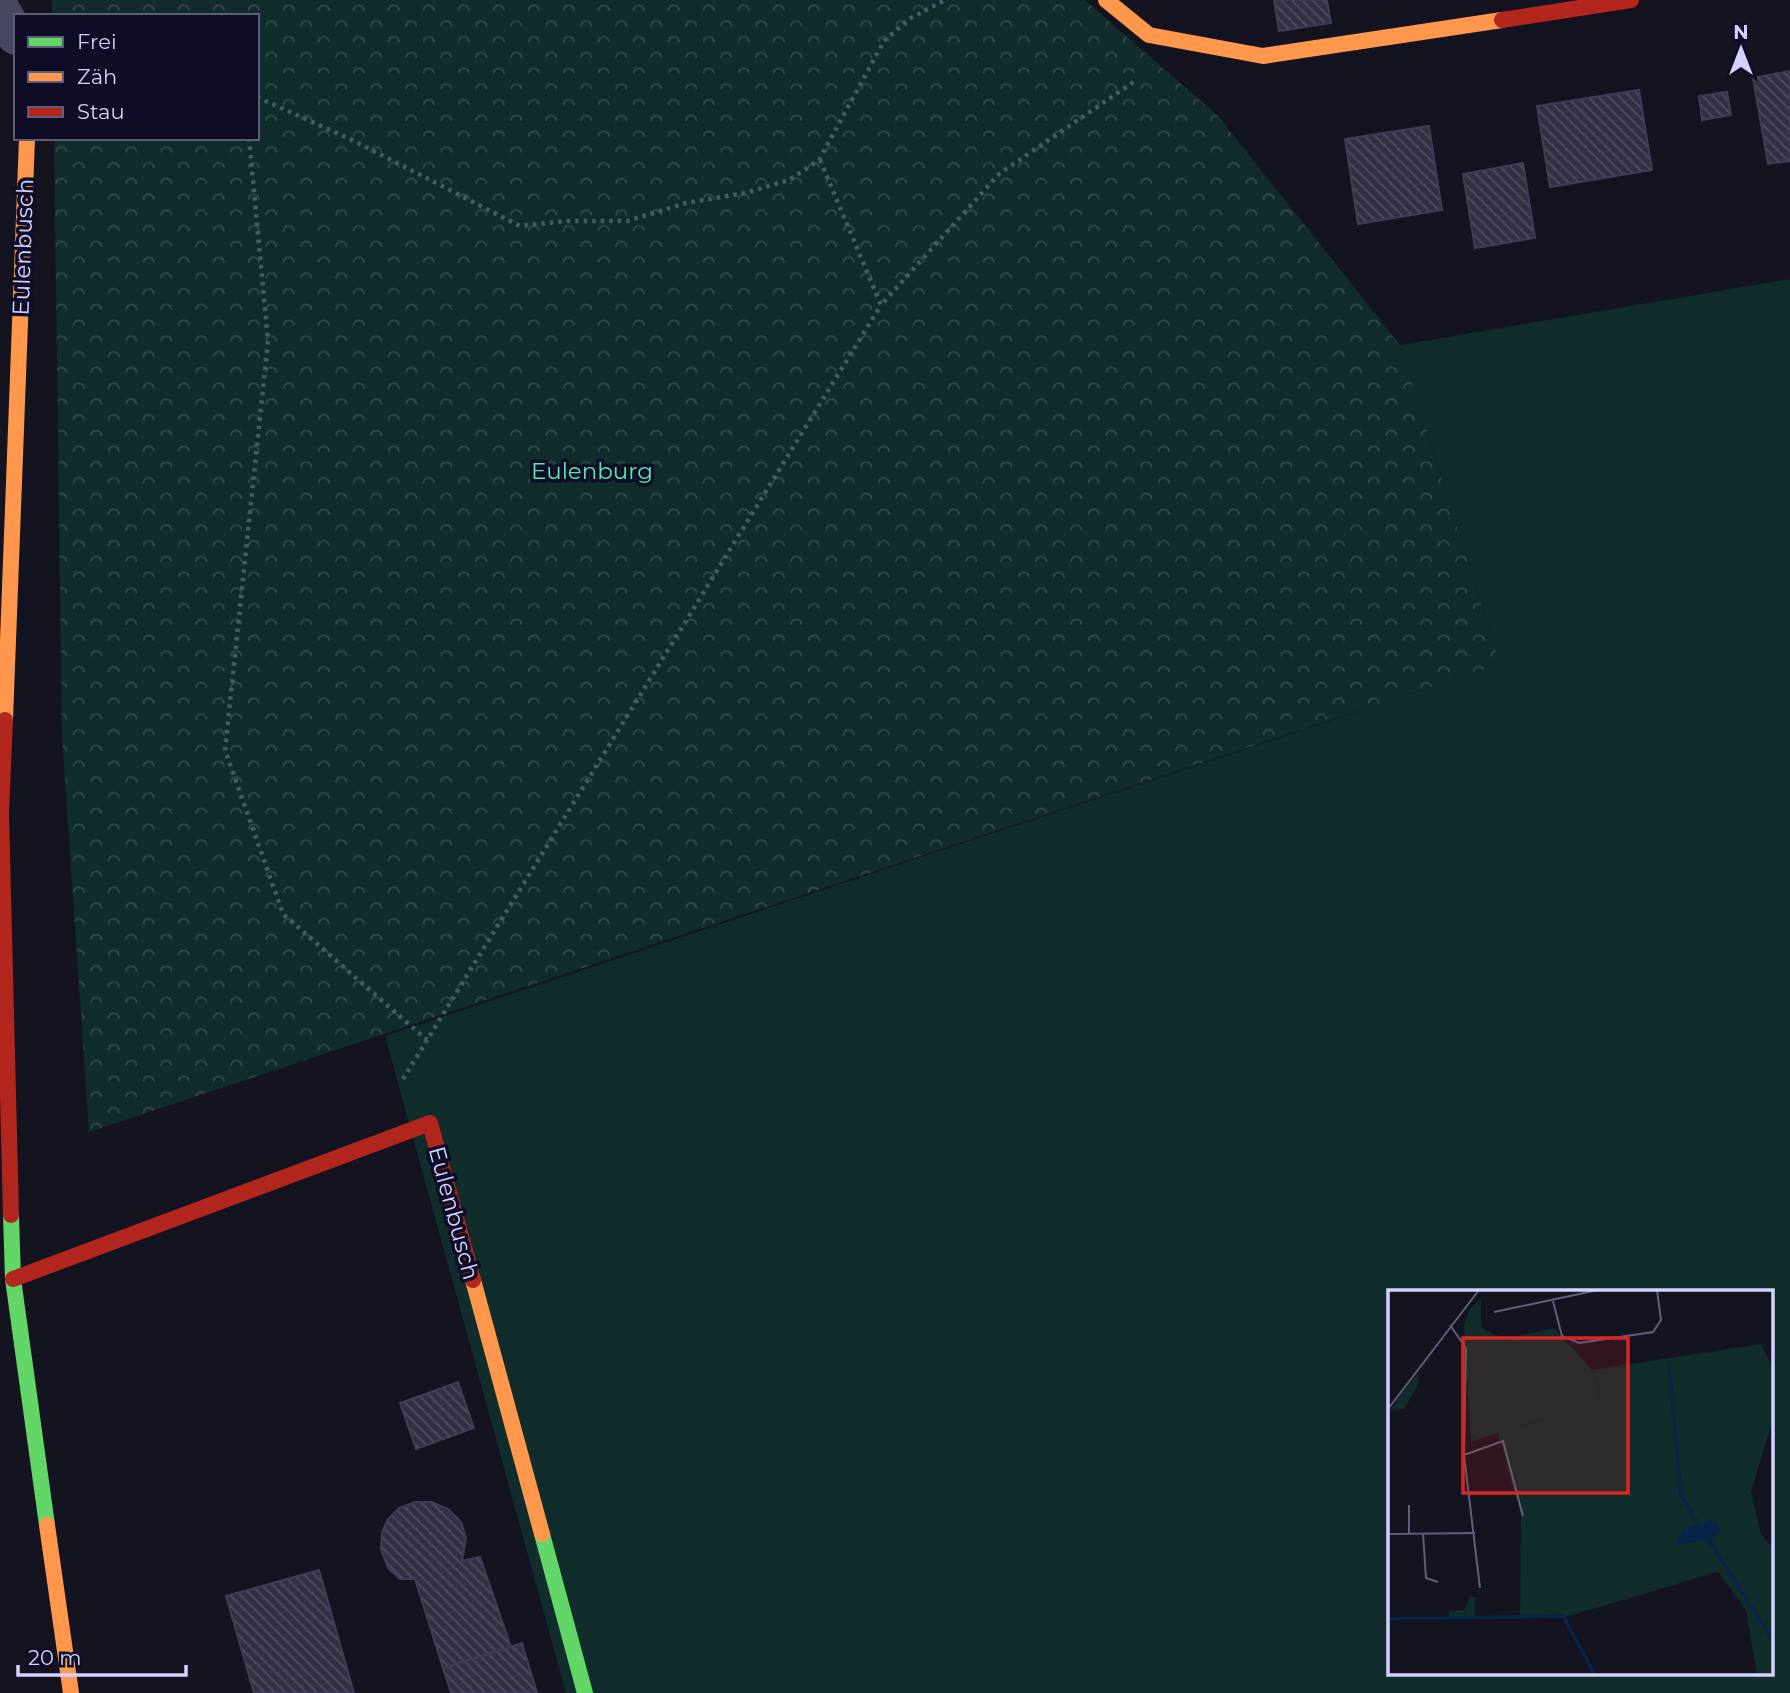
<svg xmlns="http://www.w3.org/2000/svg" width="1790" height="1693" viewBox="0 0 1790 1693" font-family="Montserrat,sans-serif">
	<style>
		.grass { fill: #102d2b; fill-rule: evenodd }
		.forest { fill: url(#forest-crowns) }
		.building { fill: url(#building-back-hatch); stroke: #3e3d55; stroke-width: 2 }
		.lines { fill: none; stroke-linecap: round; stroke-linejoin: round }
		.path { stroke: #465a67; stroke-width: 4.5; stroke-dasharray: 3.5 5; stroke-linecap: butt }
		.street { stroke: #464861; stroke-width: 38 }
		.fast { stroke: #63d668; stroke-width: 16 }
		.slow { stroke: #ff974d; stroke-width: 16 }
		.jam { stroke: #b3261e; stroke-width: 16 }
		.labels { text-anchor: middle; stroke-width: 7; stroke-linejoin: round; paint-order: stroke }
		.street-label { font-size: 23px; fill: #d3d2ff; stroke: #0f0d26 }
		.park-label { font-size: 23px; fill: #53eab7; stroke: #0f0d26 }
		.inset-river { fill: none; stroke: #082447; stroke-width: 3.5 }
		.inset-road { fill: none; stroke: #605f79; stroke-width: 2 }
		.view { fill: #d62828; fill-opacity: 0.15; stroke: #d62828; stroke-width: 3.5 }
		.inset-edge { fill: none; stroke: #d3d2ff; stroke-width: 3.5 }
	</style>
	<defs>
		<pattern id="forest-crowns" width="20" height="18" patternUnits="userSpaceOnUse" patternTransform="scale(1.75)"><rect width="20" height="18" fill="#102d2b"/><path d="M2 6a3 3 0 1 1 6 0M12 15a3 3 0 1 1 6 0" fill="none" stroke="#324b4b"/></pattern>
		<pattern id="building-back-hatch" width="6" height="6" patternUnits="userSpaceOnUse" patternTransform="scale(1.75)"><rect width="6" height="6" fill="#323043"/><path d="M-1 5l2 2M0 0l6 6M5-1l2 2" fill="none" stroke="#4f4d5f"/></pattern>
	</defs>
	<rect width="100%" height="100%" fill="#141320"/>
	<path class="grass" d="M 1790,279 L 1790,1693 L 566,1693 L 385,1036 L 1500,664 L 1400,345 ZM 1389,1292 L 1771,1292 L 1771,1674 L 1389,1674 Z"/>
	<path class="forest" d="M 52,0 L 1085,0 L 1218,116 L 1400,345 L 1500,664 L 89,1132 L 62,736 L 54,138 L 257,138 L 257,16 L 52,16 Z"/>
	<path class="building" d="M 1274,0 L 1327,0 L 1331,23 L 1279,31 Z
		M 1790,71 L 1790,161 L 1768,164 L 1753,78 Z
		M 1639,90 L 1652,170 L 1550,187 L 1537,106 Z
		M 1727,92 L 1731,115 L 1702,120 L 1699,96 Z
		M 1429,126 L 1442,210 L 1358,224 L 1345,139 Z
		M 1523,163 L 1535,238 L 1475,248 L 1463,174 Z
		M 458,1382 L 474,1428 L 416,1449 L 400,1403 Z
		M 415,1502 L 432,1502 L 448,1509 L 461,1522 L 466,1538 L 462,1561 L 480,1557 L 511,1647 L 443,1668 L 415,1579 L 400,1579 L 388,1568 L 381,1549 L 382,1532 L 388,1519 L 399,1508 Z
		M 319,1570 L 354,1693 L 254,1693 L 226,1596 Z
		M 522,1643 L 537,1693 L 451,1693 L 443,1668 Z"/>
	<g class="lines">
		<path class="path" d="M 257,97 L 354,141 L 520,226 L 565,221 L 627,221 L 686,203 L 745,193 L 789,180 L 819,160 L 884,41 L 909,19 L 945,0
			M 249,138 L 268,341 L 225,750 L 283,914 L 427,1040
			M 820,160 L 881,305 L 999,174 L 1135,81
			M 403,1079 L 881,305"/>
		<path class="street" d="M 0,8 L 16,36"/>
		<path class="fast" d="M 11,1215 L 13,1279 L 47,1525
			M 542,1534 L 585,1693"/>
		<path class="slow" d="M 1106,0 L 1149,35 L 1263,56 L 1502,20
			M 5,720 L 27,138
			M 473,1280 L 542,1534
			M 47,1525 L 71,1693"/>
		<path class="jam" d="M 1502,20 L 1631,0
			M 5,720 L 1,812 L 11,1215
			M 13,1279 L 430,1123 L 473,1280"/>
	</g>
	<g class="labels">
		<g class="street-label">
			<text transform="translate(23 247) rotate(-88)" y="8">Eulenbusch</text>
			<text transform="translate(454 1213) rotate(75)" y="8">Eulenbusch</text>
		</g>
		<g class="park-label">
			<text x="592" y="479">Eulenburg</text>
		</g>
	</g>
	<g transform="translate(1388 1290)">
		<rect width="385" height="385" fill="#141320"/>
		<path d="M 373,54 L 385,78 L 385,130 L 363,201 L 373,244 L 385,258 L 385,385 L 369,385 L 358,320 L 330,282 L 174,328 L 132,328 L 133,226 L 110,143 L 213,109 L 204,80 ZM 30,83 L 31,93 L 16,119 L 1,121 ZM 82,307 L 87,307 L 87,327 L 61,327 L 61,321 L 77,320 Z" fill="#102d2b"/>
		<path d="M 93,8 L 93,37 L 107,45 L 124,47 L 166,38 L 204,80 L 213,109 L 83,152 L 76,36 L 81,20 Z" fill="#102d2b"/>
		<path d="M 326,229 L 333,241 L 321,250 L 287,255 L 296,239 Z" fill="#082447"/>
		<path class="inset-river" d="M 281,75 L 293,206 L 310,233M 321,250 L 385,351M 0,329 L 175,326 L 207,385"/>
		<path class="inset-road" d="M 165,11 L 174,46 L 191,53 L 265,42 L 273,30 L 269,0M 106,22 L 210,0M 62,35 L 78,58 L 76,165 L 92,298M 0,119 L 91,0M 76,165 L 115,151 L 135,226M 35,243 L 38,288 L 50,292M 0,244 L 87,243M 21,244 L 21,215"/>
		<path class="view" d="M 75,48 L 240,48 L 240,203 L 75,203 Z"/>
		<rect width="385" height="385" class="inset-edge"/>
	</g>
	<rect x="14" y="14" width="245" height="126" fill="#0f0d26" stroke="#5d5c7d" stroke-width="2"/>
	<rect x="28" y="37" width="35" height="10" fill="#63d668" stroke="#5d5c7d" stroke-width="2"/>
	<text x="77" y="49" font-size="21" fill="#d3d2ff">Frei</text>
	<rect x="28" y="72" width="35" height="10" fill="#ff974d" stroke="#5d5c7d" stroke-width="2"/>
	<text x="77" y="84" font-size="21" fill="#d3d2ff">Zäh</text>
	<rect x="28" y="107" width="35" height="10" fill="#b3261e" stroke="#5d5c7d" stroke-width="2"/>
	<text x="77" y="119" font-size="21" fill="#d3d2ff">Stau</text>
	<g transform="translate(1741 49)" stroke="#0f0d26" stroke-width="5" paint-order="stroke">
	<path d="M0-5L12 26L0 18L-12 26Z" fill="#d3d2ff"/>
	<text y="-10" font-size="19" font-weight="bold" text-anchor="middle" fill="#d3d2ff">N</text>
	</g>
	<path d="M18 1665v10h168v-10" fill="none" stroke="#d3d2ff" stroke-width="3.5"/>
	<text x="28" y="1665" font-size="21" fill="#d3d2ff" stroke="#0f0d26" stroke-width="5" paint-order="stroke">20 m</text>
</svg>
